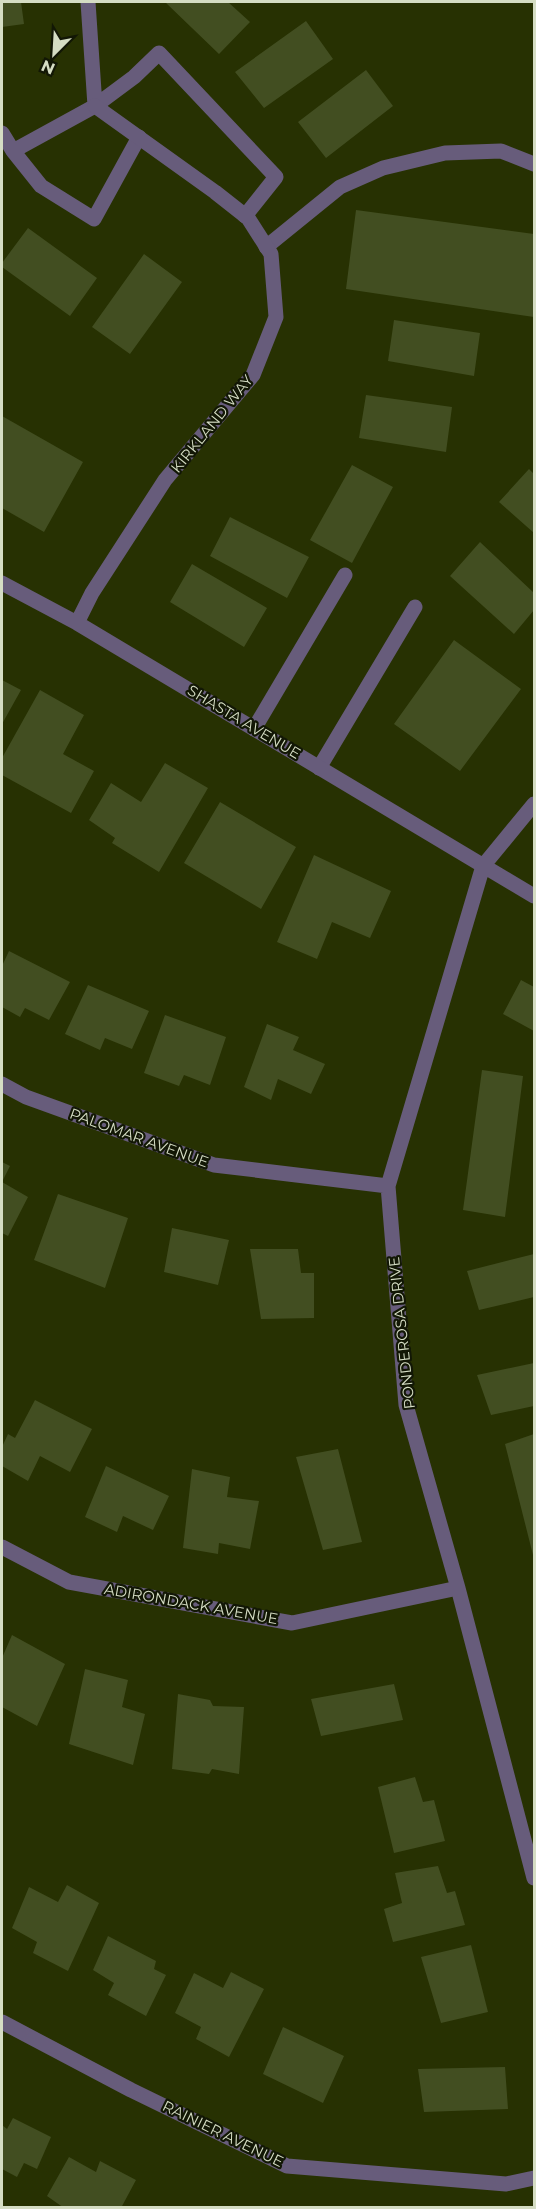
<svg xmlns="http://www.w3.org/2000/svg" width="536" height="2209" viewBox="0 0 536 2209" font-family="Montserrat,sans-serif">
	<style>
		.building { fill: #424e21 }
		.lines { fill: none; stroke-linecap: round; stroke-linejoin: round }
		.service { stroke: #675c7b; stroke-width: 15 }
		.minor { stroke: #675c7b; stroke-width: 15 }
		.labels { text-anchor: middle; stroke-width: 4.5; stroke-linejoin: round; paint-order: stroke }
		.street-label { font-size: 15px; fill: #d5ddc4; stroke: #121705 }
	</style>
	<rect width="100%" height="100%" fill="#273102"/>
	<path class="building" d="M 2,2 L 21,2 L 24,24 L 2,27 Z
		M 165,2 L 228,2 L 250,22 L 219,54 Z
		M 306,21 L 333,59 L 264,108 L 235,72 Z
		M 366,70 L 393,106 L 326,158 L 298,122 Z
		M 356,210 L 534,234 L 534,317 L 346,289 Z
		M 28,228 L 97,278 L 70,316 L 2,267 L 2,263 Z
		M 144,254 L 182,282 L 130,354 L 92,327 Z
		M 394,320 L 480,333 L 474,376 L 388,361 Z
		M 366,395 L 452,407 L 446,452 L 359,438 Z
		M 2,416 L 83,462 L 44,532 L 2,508 Z
		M 352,465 L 393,487 L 352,563 L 310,540 Z
		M 529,469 L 534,474 L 534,533 L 499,502 Z
		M 230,517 L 309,557 L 287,598 L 210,556 Z
		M 480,542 L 534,593 L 534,610 L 514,634 L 450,576 Z
		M 192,564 L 267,608 L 244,647 L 170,602 Z
		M 454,640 L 521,689 L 460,771 L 394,724 Z
		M 2,680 L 21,690 L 2,724 Z
		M 40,690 L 84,715 L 63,754 L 94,771 L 71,813 L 2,775 L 2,758 Z
		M 165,763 L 208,788 L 159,872 L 112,843 L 115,838 L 89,820 L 111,783 L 141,802 Z
		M 220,802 L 296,847 L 261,909 L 184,863 Z
		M 314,855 L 391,891 L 370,938 L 332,922 L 317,959 L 277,942 Z
		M 9,951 L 70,982 L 49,1020 L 25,1008 L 20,1017 L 2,1007 L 2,966 Z
		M 521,980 L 534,987 L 534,1031 L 503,1014 Z
		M 88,985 L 149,1011 L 132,1049 L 105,1038 L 100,1050 L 65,1034 Z
		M 165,1015 L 226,1037 L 210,1085 L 184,1075 L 179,1086 L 144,1073 Z
		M 267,1024 L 299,1037 L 293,1050 L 325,1064 L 311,1094 L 278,1079 L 271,1100 L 244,1087 Z
		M 482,1070 L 523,1076 L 505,1217 L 463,1210 Z
		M 2,1162 L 10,1166 L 2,1182 L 28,1197 L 8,1236 L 2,1233 Z
		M 58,1194 L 128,1218 L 105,1288 L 34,1260 Z
		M 172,1228 L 229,1240 L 218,1285 L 164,1272 Z
		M 250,1249 L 298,1249 L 301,1273 L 314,1273 L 314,1318 L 261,1319 Z
		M 534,1254 L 534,1297 L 479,1310 L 467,1271 Z
		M 534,1363 L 534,1406 L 491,1415 L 477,1375 Z
		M 35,1400 L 92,1429 L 70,1472 L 40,1456 L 28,1481 L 2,1466 L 2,1447 L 8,1434 L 15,1438 Z
		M 534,1434 L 534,1559 L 505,1444 Z
		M 338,1449 L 362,1542 L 323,1550 L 296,1457 Z
		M 106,1466 L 169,1496 L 153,1530 L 123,1516 L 117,1532 L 85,1517 Z
		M 192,1469 L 230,1477 L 227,1497 L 259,1501 L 250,1549 L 219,1543 L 218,1554 L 183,1548 Z
		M 12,1635 L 65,1664 L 37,1726 L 2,1707 L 2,1658 Z
		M 85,1669 L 128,1680 L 122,1707 L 145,1714 L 133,1765 L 69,1744 Z
		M 394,1684 L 403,1720 L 321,1736 L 311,1699 Z
		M 178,1694 L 210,1700 L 213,1706 L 244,1707 L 239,1774 L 212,1769 L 209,1774 L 172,1769 Z
		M 415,1777 L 423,1802 L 434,1800 L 445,1841 L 394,1853 L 378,1787 Z
		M 438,1866 L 447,1893 L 455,1891 L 465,1925 L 393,1942 L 384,1909 L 402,1903 L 395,1873 Z
		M 67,1885 L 99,1903 L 68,1971 L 33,1953 L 37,1942 L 12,1928 L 29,1887 L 58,1902 Z
		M 108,1936 L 156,1961 L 154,1969 L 166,1975 L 146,2016 L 108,1995 L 114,1983 L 93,1970 Z
		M 471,1945 L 488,2012 L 441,2023 L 421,1957 Z
		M 231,1972 L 264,1989 L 229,2057 L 196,2039 L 201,2027 L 175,2013 L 194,1973 L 223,1988 Z
		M 283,2027 L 344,2056 L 323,2103 L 263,2074 Z
		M 505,2067 L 508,2109 L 424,2112 L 418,2069 Z
		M 13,2118 L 51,2137 L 37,2169 L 24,2163 L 17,2177 L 2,2169 L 2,2125 L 7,2129 Z
		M 69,2157 L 96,2172 L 100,2161 L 136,2180 L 121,2208 L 64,2208 L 47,2196 Z"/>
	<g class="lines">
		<path class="service" d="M 88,2 L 95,106
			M 2,133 L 13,151
			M 139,137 L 94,219 L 41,186 L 13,151 L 95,106 L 134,77 L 159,53 L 276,177 L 245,216
			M 266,247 L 340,187 L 383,168 L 445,153 L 501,151 L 534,164
			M 254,729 L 345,575
			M 319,768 L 415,607"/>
		<path class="minor" d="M 2,583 L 77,623 L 534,896
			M 77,623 L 92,593 L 165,480 L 253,375 L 276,317 L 271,254 L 248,218 L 215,192 L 95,106
			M 534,804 L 483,866 L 388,1186 L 406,1405 L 458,1588 L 534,1878
			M 2,1084 L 26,1097 L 214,1165 L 388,1186
			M 2,1547 L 69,1582 L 292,1623 L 458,1588
			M 2,2022 L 131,2090 L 287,2166 L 506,2184 L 534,2178"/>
	</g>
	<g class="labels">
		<g class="street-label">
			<text transform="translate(212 424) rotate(-51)" y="5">KIRKLAND WAY</text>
			<text transform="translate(244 722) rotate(31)" y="5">SHASTA AVENUE</text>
			<text transform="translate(139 1138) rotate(20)" y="5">PALOMAR AVENUE</text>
			<text transform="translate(402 1333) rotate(-96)" y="5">PONDEROSA DRIVE</text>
			<text transform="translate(191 1604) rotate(10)" y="5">ADIRONDACK AVENUE</text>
			<text transform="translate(223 2134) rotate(26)" y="5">RAINIER AVENUE</text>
		</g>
	</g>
	<rect width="536" height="2209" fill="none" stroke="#d5ddc4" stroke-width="6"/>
	<g transform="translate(54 54) rotate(204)" stroke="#121705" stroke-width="4.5" paint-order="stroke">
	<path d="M0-4.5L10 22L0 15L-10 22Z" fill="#d5ddc4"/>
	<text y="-9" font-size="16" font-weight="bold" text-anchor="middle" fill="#d5ddc4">N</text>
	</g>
</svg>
